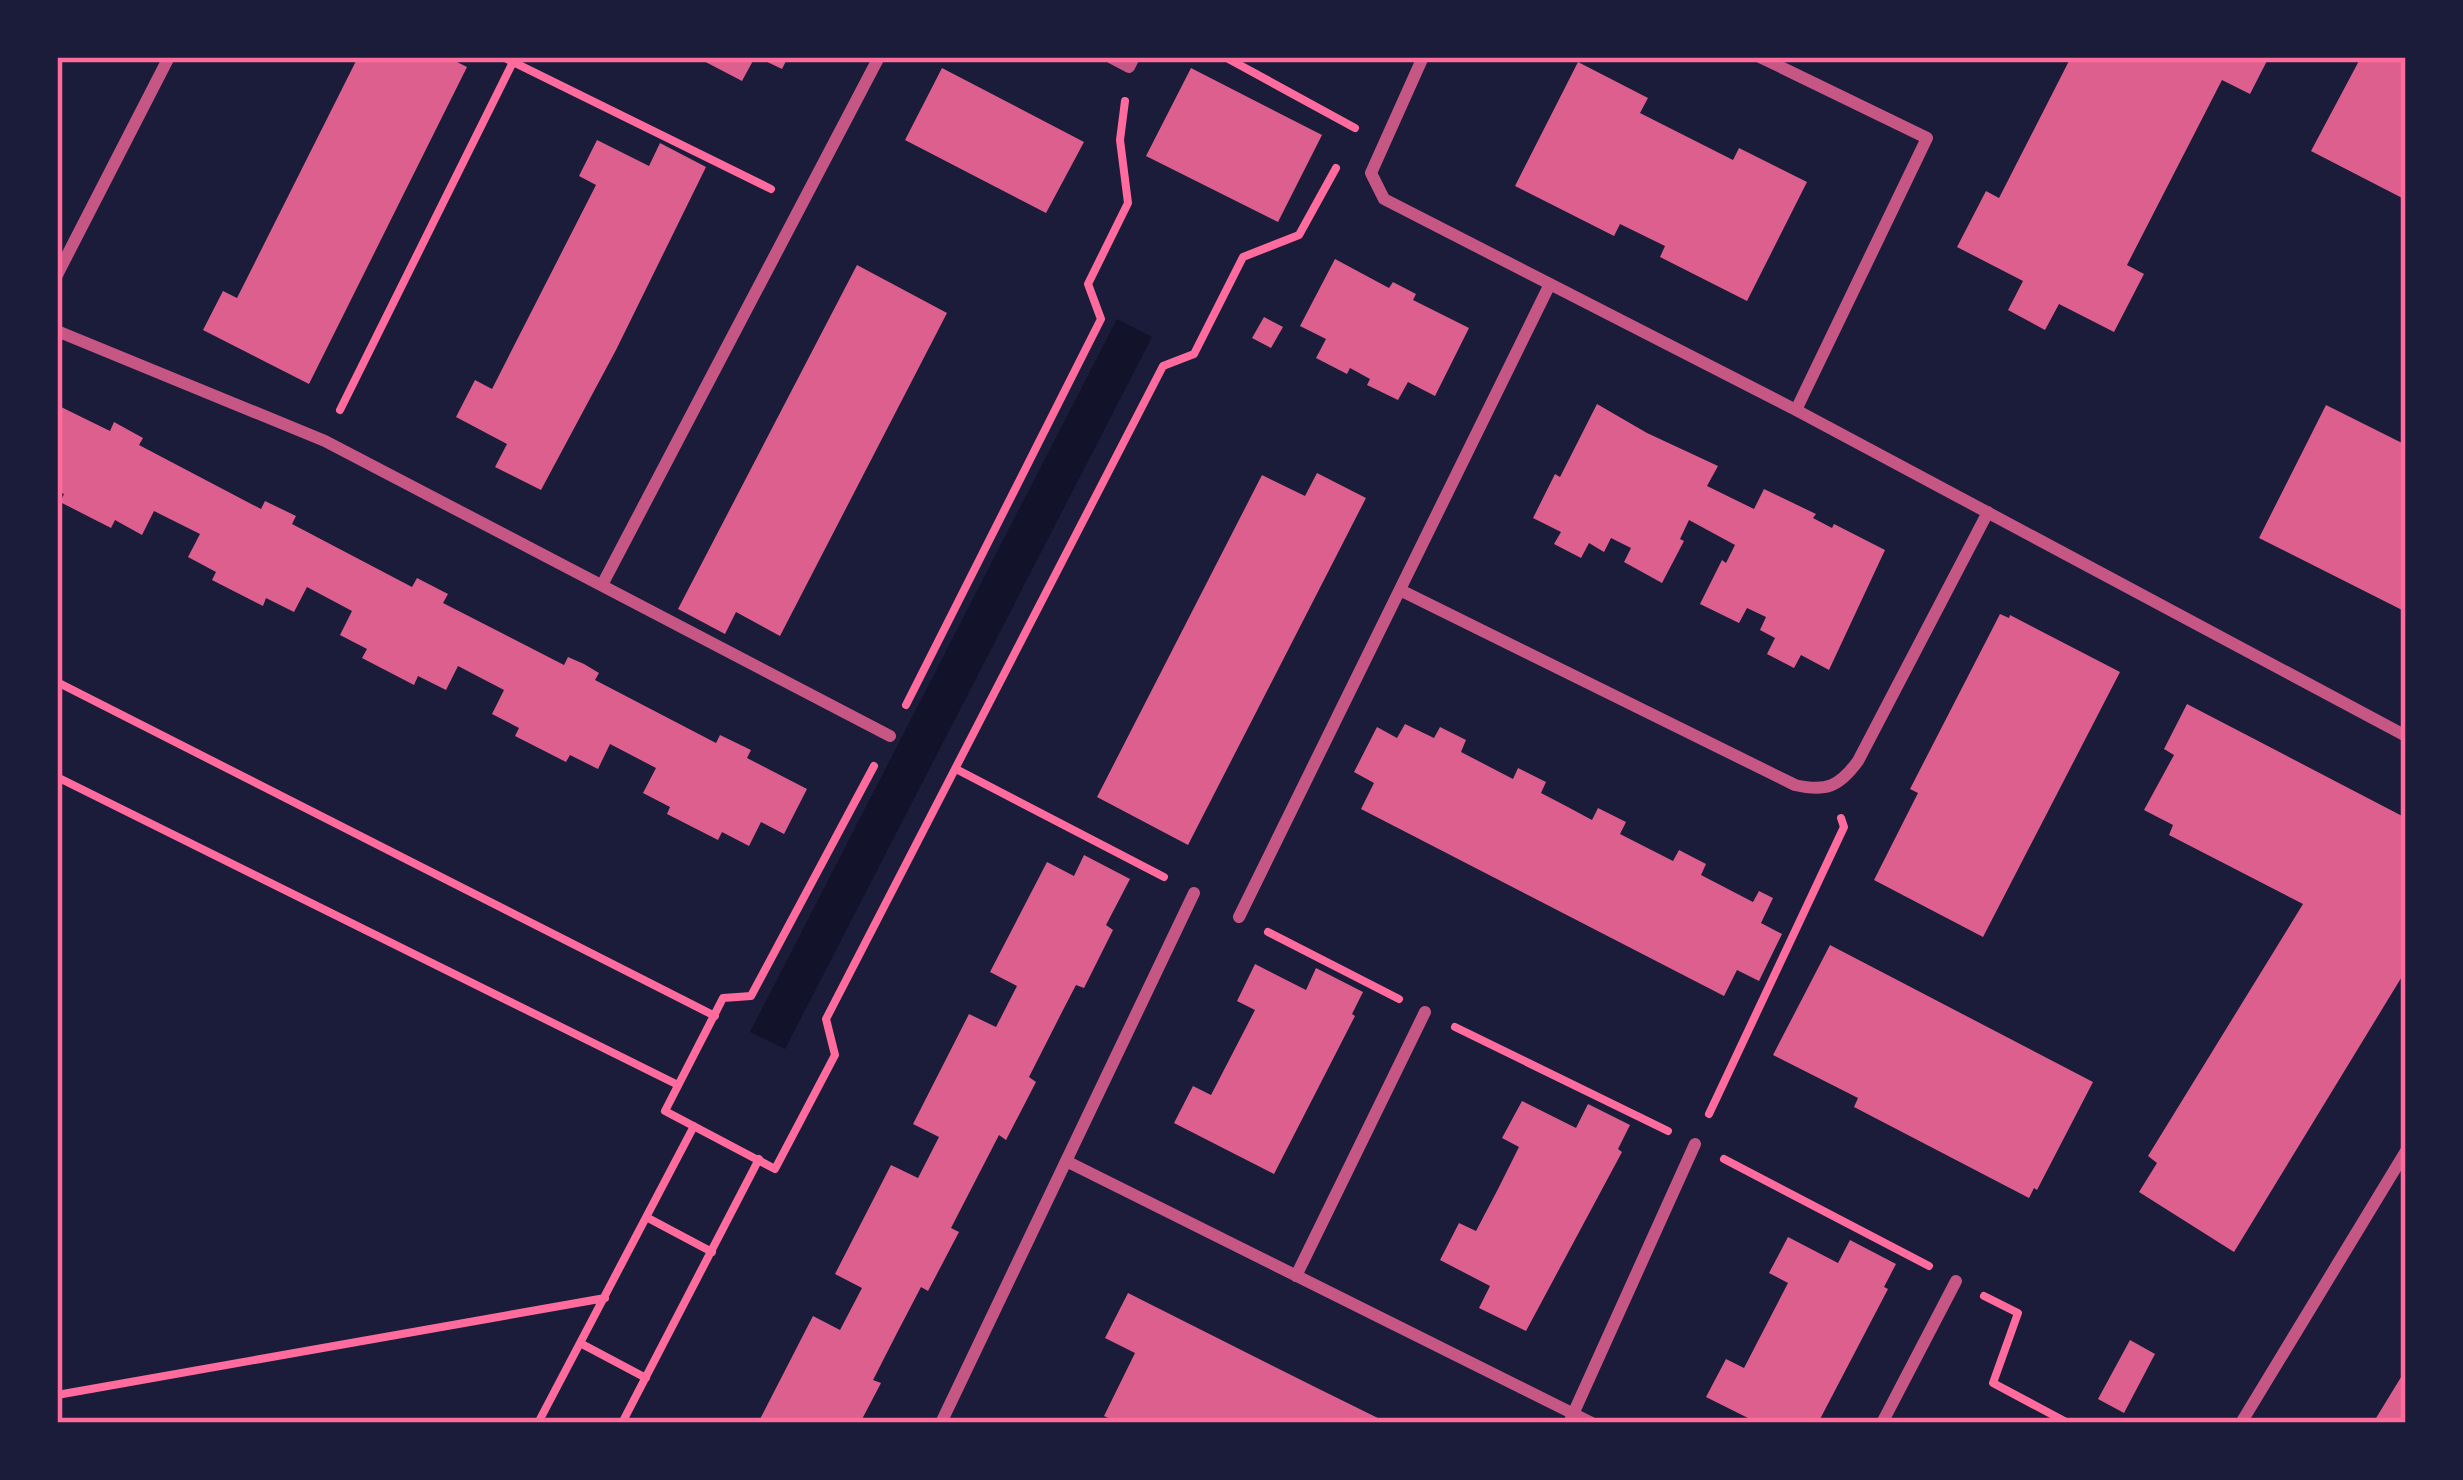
<svg xmlns="http://www.w3.org/2000/svg" width="2463" height="1480" viewBox="0 0 2463 1480" font-family="Mulish,sans-serif">
	<style>
		.water { fill: #12122b }
		.building { fill: #dd5f8e }
		.lines { fill: none; stroke-linecap: round; stroke-linejoin: round }
		.path { stroke: #ff6b9d; stroke-width: 8 }
		.minor { stroke: #c65784; stroke-width: 12 }
		.neatline { fill: none; stroke: #ff6b9d; stroke-width: 4.5 }
	</style>
	<rect width="100%" height="100%" fill="#1b1b3a"/>
	<path class="water" d="M 1117,319 L 1152,337 L 785,1049 L 750,1032 Z"/>
	<path class="building" d="M 349,57 L 447,57 L 467,67 L 309,384 L 203,330 L 223,291 L 237,298 L 356,61 Z
		M 696,57 L 755,57 L 742,81 Z
		M 757,57 L 788,57 L 782,69 Z
		M 2071,57 L 2269,57 L 2250,94 L 2222,80 L 2127,265 L 2144,274 L 2114,332 L 2059,304 L 2045,330 L 2008,310 L 2023,281 L 1957,247 L 1986,191 L 1999,198 Z
		M 2361,57 L 2406,57 L 2406,200 L 2311,151 Z
		M 1578,62 L 1648,98 L 1640,113 L 1733,160 L 1739,148 L 1807,182 L 1747,301 L 1660,257 L 1665,246 L 1620,224 L 1614,236 L 1515,186 Z
		M 942,68 L 1084,142 L 1046,213 L 905,140 Z
		M 1191,68 L 1322,135 L 1278,222 L 1146,156 Z
		M 597,140 L 649,166 L 660,143 L 706,167 L 616,350 L 541,490 L 495,467 L 507,444 L 456,417 L 475,380 L 492,389 L 596,185 L 579,176 Z
		M 1335,259 L 1389,288 L 1393,282 L 1416,294 L 1413,300 L 1469,328 L 1435,396 L 1408,382 L 1398,400 L 1367,385 L 1370,379 L 1350,368 L 1347,374 L 1316,358 L 1326,339 L 1300,326 Z
		M 857,265 L 947,313 L 780,636 L 736,612 L 725,634 L 678,609 Z
		M 1264,317 L 1283,327 L 1271,348 L 1252,338 Z
		M 1597,404 L 1647,433 L 1718,466 L 1707,486 L 1754,509 L 1764,489 L 1816,514 L 1813,518 L 1832,528 L 1834,524 L 1885,550 L 1829,670 L 1801,655 L 1794,668 L 1767,654 L 1775,638 L 1760,630 L 1766,617 L 1747,608 L 1739,623 L 1700,604 L 1722,560 L 1726,563 L 1735,545 L 1689,520 L 1680,539 L 1684,541 L 1662,583 L 1624,562 L 1631,548 L 1611,538 L 1604,552 L 1589,543 L 1581,558 L 1554,544 L 1561,532 L 1533,518 L 1555,474 L 1560,477 Z
		M 57,405 L 110,431 L 114,422 L 143,438 L 139,445 L 261,509 L 265,501 L 296,516 L 292,524 L 412,587 L 417,578 L 448,594 L 443,603 L 564,665 L 568,657 L 584,664 L 599,673 L 595,680 L 716,743 L 720,735 L 751,750 L 747,758 L 807,789 L 784,834 L 761,822 L 749,846 L 722,832 L 718,840 L 667,814 L 670,807 L 643,793 L 656,768 L 610,744 L 598,769 L 570,755 L 566,762 L 515,736 L 519,728 L 492,714 L 504,690 L 458,666 L 446,690 L 418,676 L 414,685 L 362,658 L 367,649 L 340,635 L 352,611 L 307,587 L 294,612 L 266,598 L 263,606 L 212,580 L 216,572 L 188,557 L 200,534 L 154,511 L 142,535 L 115,520 L 111,528 L 60,502 L 64,494 L 57,491 Z
		M 2326,405 L 2406,445 L 2406,612 L 2259,538 Z
		M 1317,473 L 1366,498 L 1188,845 L 1097,797 L 1262,475 L 1305,496 Z
		M 2000,614 L 2009,618 L 2010,615 L 2120,672 L 1983,937 L 1874,880 L 1918,793 L 1910,789 Z
		M 2187,704 L 2406,818 L 2406,970 L 2234,1252 L 2139,1192 L 2157,1163 L 2148,1156 L 2303,904 L 2169,835 L 2173,825 L 2144,810 L 2174,755 L 2164,749 Z
		M 1405,724 L 1434,738 L 1440,727 L 1466,740 L 1461,752 L 1513,779 L 1518,768 L 1546,782 L 1541,793 L 1566,806 L 1592,820 L 1598,808 L 1626,822 L 1620,834 L 1673,861 L 1679,850 L 1706,864 L 1701,875 L 1753,902 L 1759,891 L 1773,898 L 1761,923 L 1782,934 L 1759,981 L 1737,970 L 1724,996 L 1361,809 L 1374,783 L 1354,772 L 1377,727 L 1397,738 Z
		M 1084,855 L 1130,879 L 1106,925 L 1113,930 L 1084,988 L 1076,985 L 1063,1010 L 1029,1077 L 1036,1082 L 1006,1140 L 999,1135 L 951,1228 L 959,1232 L 928,1291 L 921,1287 L 897,1333 L 873,1380 L 881,1383 L 860,1423 L 758,1423 L 813,1316 L 840,1330 L 862,1288 L 835,1274 L 891,1165 L 918,1178 L 939,1137 L 913,1124 L 969,1014 L 996,1027 L 1017,986 L 990,972 L 1047,862 L 1074,876 Z
		M 1830,945 L 2093,1082 L 2037,1190 L 2034,1188 L 2029,1198 L 1854,1107 L 1858,1098 L 1773,1055 Z
		M 1255,964 L 1306,990 L 1316,968 L 1363,992 L 1352,1014 L 1355,1016 L 1274,1174 L 1174,1123 L 1193,1086 L 1211,1095 L 1255,1010 L 1237,1001 Z
		M 1522,1101 L 1576,1128 L 1588,1104 L 1630,1125 L 1618,1149 L 1622,1152 L 1526,1331 L 1479,1308 L 1490,1286 L 1440,1260 L 1459,1223 L 1476,1231 L 1498,1189 L 1519,1147 L 1502,1138 Z
		M 1788,1237 L 1838,1263 L 1850,1240 L 1896,1264 L 1884,1287 L 1888,1289 L 1818,1423 L 1758,1423 L 1706,1397 L 1726,1359 L 1744,1368 L 1788,1283 L 1769,1273 Z
		M 1128,1293 L 1315,1387 L 1388,1423 L 1160,1423 L 1152,1419 L 1149,1423 L 1119,1423 L 1104,1416 L 1135,1353 L 1105,1338 Z
		M 2130,1340 L 2155,1354 L 2124,1413 L 2098,1399 Z
		M 2406,1369 L 2406,1423 L 2373,1423 Z"/>
	<g class="lines">
		<path class="path" d="M 503,57 L 771,189
			M 1225,57 L 1355,128
			M 340,410 L 513,62
			M 57,682 L 715,1016
			M 906,705 L 1101,319 L 1088,284 L 1128,203 L 1120,140 L 1125,101
			M 874,766 L 751,996 L 723,998 L 665,1111 L 775,1169 L 835,1055 L 826,1019 L 1163,366 L 1194,354 L 1243,257 L 1299,235 L 1336,168
			M 956,769 L 1164,877
			M 57,777 L 678,1085
			M 1268,932 L 1399,999
			M 1455,1027 L 1668,1131
			M 1709,1114 L 1844,827 L 1841,818
			M 1724,1159 L 1929,1266
			M 648,1218 L 712,1252
			M 1984,1296 L 2018,1313 L 1993,1383 L 2068,1423
			M 580,1343 L 646,1378
			M 57,1395 L 605,1298
			M 538,1423 L 694,1126
			M 622,1423 L 759,1159"/>
		<path class="minor" d="M 1110,57 L 1129,67 L 1134,57
			M 1423,57 L 1371,173 L 1384,199 L 1796,410 L 2406,736
			M 1760,57 L 1927,138 L 1796,410
			M 57,275 L 169,57
			M 57,331 L 325,441 L 890,736
			M 602,585 L 879,57
			M 1400,590 L 1795,785 C 1826,792 1839,787 1858,761 L 1988,512
			M 1239,917 L 1550,284
			M 1066,1161 L 1592,1423
			M 1296,1276 L 1425,1012
			M 941,1423 L 1194,893
			M 1569,1423 L 1695,1144
			M 1882,1423 L 1956,1281
			M 2241,1423 L 2406,1151"/>
	</g>
	<rect width="2463" height="1480" fill="none" stroke="#1b1b3a" stroke-width="120"/>
	<rect x="60" y="60" width="2343" height="1360" class="neatline"/>
</svg>
